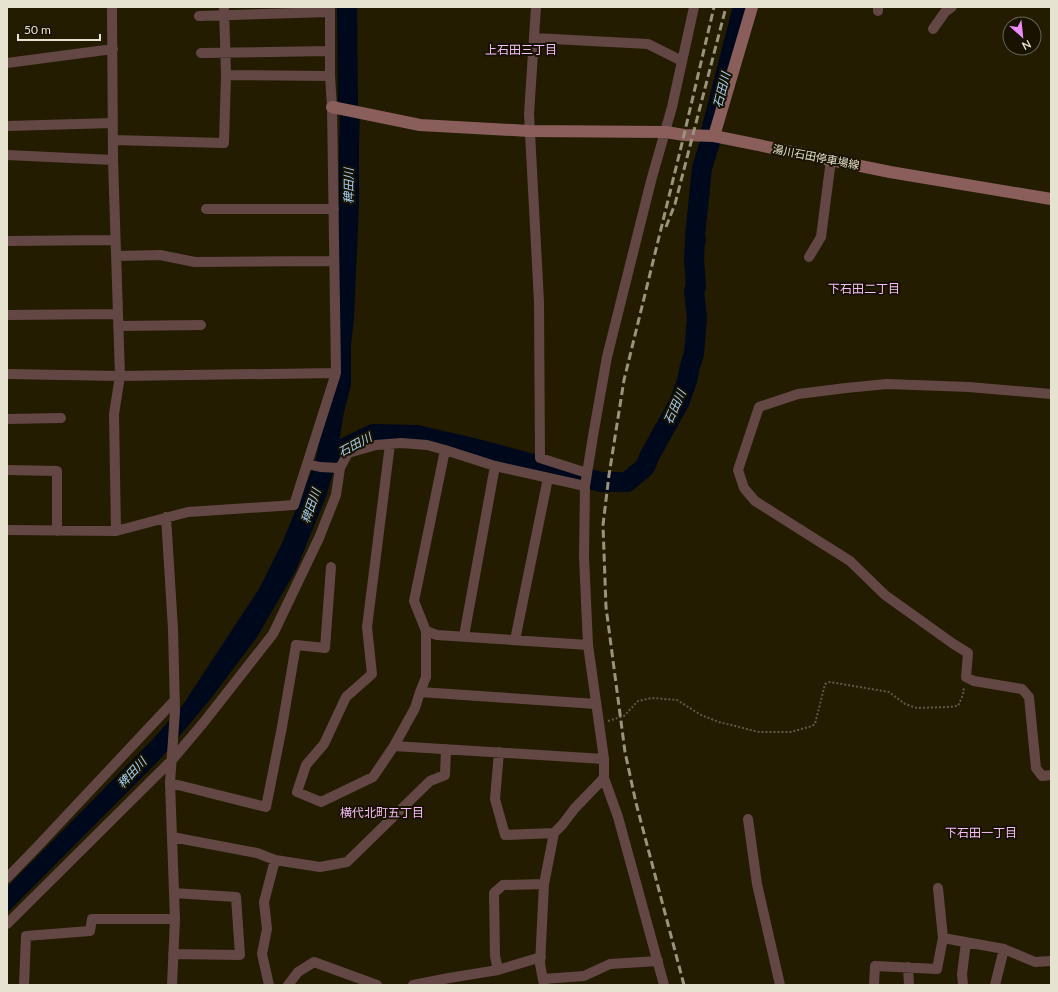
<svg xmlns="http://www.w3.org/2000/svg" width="1058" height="992" viewBox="0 0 1058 992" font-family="Lato,'Noto Sans JP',sans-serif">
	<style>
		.water { fill: #00081b }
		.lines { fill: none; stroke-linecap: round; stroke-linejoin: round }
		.river { stroke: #00081b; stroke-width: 20 }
		.path { stroke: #605a41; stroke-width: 2; stroke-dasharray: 2 2; stroke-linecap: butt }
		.street { stroke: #634745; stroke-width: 10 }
		.secondary { stroke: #8a5f5b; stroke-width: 12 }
		.rail { stroke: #99947e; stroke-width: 3; stroke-dasharray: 8 4; stroke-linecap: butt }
		.labels { text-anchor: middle; stroke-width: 4; stroke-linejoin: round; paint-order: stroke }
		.street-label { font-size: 11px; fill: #e7e3d1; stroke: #181300 }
		.neighbourhood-label { font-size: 12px; fill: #f6befa; stroke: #181300 }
		.water-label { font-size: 12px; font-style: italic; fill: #a5cff5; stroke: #181300 }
	</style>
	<rect width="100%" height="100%" fill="#231c00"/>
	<path class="water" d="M 322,456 L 331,456 L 336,461 L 327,494 L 296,570 L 257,637 L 212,697 L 162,757 L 7,913 L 7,887 L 154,738 L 182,706 L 259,589 L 283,541 L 316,460 Z"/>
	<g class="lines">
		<path class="river" d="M 325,466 L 340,450 L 373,434 L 417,435 L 473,448 L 601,482 L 627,482 L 645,467 L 650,455 L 679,403 L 687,381 L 690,366 L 694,354 L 697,317 L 694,291 L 696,287 L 694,259 L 695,242 L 696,240 L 695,236 L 702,168 L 712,136 L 711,131 L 743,7
			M 319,482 L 325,466 L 334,411 L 341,384 L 341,344 L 344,318 L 349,204 L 349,144 L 350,112 L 348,107 L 347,7"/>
		<path class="path" d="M 608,721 L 624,716 L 638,701 L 652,698 L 677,700 L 701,715 L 719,722 L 759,732 L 791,732 L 812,726 L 815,724 L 825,684 L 830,682 L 889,692 L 905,704 L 917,708 L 948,707 L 958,706 L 963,695 L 964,687"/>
		<path class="street" d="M 112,7 L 113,160 L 120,376 L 114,414 L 116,531
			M 224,7 L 226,75
			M 536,7 L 529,114 L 539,302 L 540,458 L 587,473
			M 878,11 L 878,7
			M 199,16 L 330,12
			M 933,29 L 945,12 L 952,7
			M 534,38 L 648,44 L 682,61
			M 201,53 L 330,51
			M 7,63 L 113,49
			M 7,126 L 113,123
			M 113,140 L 224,143 L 226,75 L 330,76
			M 7,155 L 113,160
			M 206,209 L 334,209
			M 7,241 L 115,240
			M 116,256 L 160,255 L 195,262 L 334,261
			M 809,257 L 821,237 L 831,160
			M 7,315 L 118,314
			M 118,326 L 201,325
			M 7,374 L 120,376 L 336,373
			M 1051,394 L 969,387 L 887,384 L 846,388 L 798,394 L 759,407 L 738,470 L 744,488 L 755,501 L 850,561 L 885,595 L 952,643 L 968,653 L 966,677 L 974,681 L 1022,689 L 1029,697 L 1036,768 L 1042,776 L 1051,775
			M 7,419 L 61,418
			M 390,444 L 367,627 L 372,674 L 346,697 L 324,744 L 306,765 L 297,792 L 321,802 L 373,777 L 394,746 L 415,708 L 420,692 L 426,677 L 426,631 L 414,601 L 445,450
			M 307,464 L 320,467 L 340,468
			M 7,470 L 57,471 L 57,531
			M 166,517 L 173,629 L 175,711 L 170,783 L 175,919 L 172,985
			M 7,530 L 116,531 L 188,512 L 294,505 L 336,373 L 332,107 L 330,76 L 330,7
			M 426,631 L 437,635 L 588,645
			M 464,636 L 495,466
			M 515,640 L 548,478
			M 420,692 L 596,704
			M 394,746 L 604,759
			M 499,752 L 495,799 L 505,835 L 554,833
			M 170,783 L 266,807 L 282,727 L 296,645 L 325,648 L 331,567
			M 748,819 L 757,884 L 780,985
			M 172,837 L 257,853 L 275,860 L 264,902 L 267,929 L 262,954 L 269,985
			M 275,860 L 320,867 L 347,862 L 430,781 L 445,775 L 446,749
			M 7,878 L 38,846 L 175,700
			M 7,924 L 172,760 L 204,722 L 273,634 L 319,538 L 336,495 L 340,468 L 348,453 L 376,445 L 401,443 L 427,445 L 445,450 L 495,466 L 585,486
			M 943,938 L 1004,949 L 1035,962 L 1051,961
			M 173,954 L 240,955 L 236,897 L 174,893
			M 908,967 L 909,985
			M 498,970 L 495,956 L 494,893 L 503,885 L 544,884
			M 543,979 L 584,976 L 610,964 L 658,961
			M 24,985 L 26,936 L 90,931 L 92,919 L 175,919
			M 288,985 L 298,972 L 314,962 L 377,985
			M 413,985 L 449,978 L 498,970 L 541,957
			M 544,985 L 540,964 L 544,884 L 554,833 L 562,825 L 575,808 L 604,778
			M 664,985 L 618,817 L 604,778 L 604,759 L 588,645 L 584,557 L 585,486 L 593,436 L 607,357 L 651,181 L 672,107 L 694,7
			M 874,985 L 875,966 L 937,969 L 943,938 L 938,888
			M 963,985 L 962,974 L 966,942
			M 995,985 L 1004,949"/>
		<path class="secondary" d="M 332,107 L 420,125 L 529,131 L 666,132 L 684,135 L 714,136 L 890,172 L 1051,199
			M 714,136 L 752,7"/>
		<path class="rail" d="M 666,227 L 675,204 L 726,7
			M 684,985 L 636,803 L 625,752 L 606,607 L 603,525 L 609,475 L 624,380 L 684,135 L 714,7"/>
	</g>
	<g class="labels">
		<g class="street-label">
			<text transform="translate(816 157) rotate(11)" y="4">湯川石田停車場線</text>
		</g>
		<g class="neighbourhood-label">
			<text x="521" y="54">上石田三丁目</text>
			<text x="864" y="293">下石田二丁目</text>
			<text x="382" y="817">横代北町五丁目</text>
			<text x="981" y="837">下石田一丁目</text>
		</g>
		<g class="water-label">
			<text transform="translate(722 90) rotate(-76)" y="4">石田川</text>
			<text transform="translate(349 186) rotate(-90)" y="4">稗田川</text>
			<text transform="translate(675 407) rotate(-66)" y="4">石田川</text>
			<text transform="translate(355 445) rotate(-28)" y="4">石田川</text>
			<text transform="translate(311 506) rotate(-71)" y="4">稗田川</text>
			<text transform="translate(132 773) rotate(-47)" y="4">稗田川</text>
		</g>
	</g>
	<rect width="1058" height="992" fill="none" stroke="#e7e3d1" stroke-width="16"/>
	<g transform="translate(1022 36) rotate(153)"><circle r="19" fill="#181300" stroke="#6b6654"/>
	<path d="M0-3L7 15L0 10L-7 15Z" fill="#ef8bf7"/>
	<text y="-6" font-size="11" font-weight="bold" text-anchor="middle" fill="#e7e3d1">N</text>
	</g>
	<path d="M18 34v6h82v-6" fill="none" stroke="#e7e3d1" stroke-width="2"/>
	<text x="24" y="34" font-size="12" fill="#e7e3d1" stroke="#181300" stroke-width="3" paint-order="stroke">50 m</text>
</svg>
